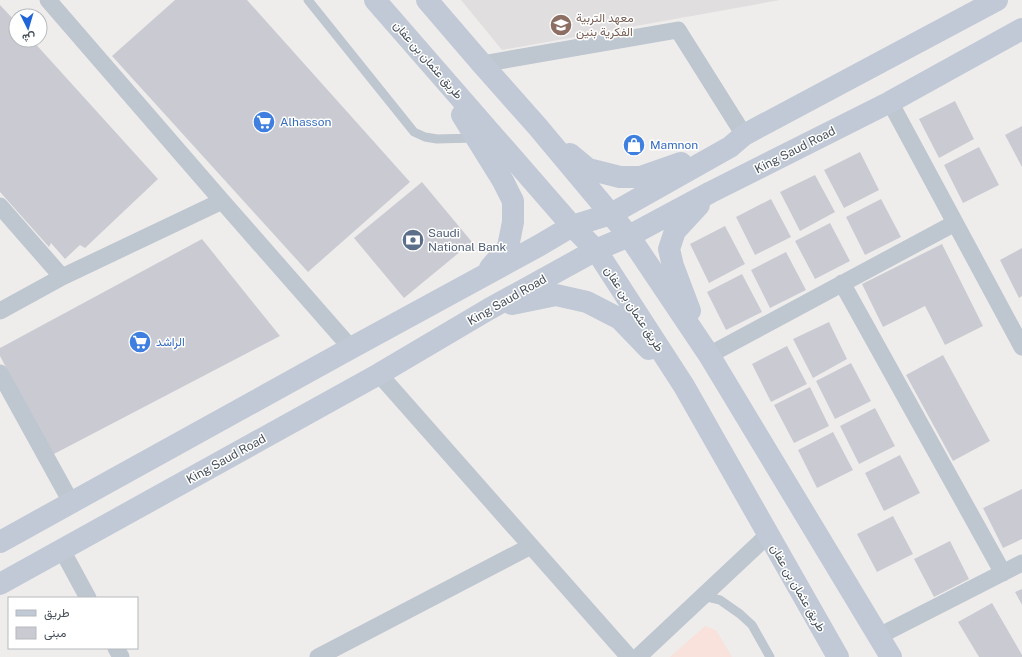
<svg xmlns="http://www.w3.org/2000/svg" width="1022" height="657" viewBox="0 0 1022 657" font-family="'Public Sans',Vazirmatn,sans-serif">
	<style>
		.education { fill: #e0dede }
		.medical { fill: #f9e1dc }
		.building { fill: #cacbd2 }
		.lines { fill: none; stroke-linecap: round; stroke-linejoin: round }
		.service { stroke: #bec6cf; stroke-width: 9 }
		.minor { stroke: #bec6cf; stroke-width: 17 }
		.secondary { stroke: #c0c9d5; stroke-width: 22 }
		.labels { text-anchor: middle; stroke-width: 3; stroke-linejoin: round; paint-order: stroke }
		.education-label { font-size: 12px; fill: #785e54; stroke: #fff; text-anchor: start }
		.street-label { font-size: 12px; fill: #464f59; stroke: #fff }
		.shop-label { font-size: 12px; fill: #366cbe; stroke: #fff; text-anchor: start }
		.service-label { font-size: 12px; fill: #4e5e75; stroke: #fff; text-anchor: start }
	</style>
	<rect width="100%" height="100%" fill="#efedec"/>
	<path class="education" d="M 461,0 L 780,0 L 502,50 Z"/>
	<path class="medical" d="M 705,626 L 716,630 L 732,657 L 670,657 Z"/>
	<path class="building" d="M 175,0 L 247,0 L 410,182 L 308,272 L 112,56 Z
		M 0,5 L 16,22 L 16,40 L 32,40 L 158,179 L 85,248 L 80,245 L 65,259 L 51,243 L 49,247 L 0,192 Z
		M 955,101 L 974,139 L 939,158 L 919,119 Z
		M 1022,126 L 1022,167 L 1005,135 Z
		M 979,147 L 999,185 L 963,203 L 944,165 Z
		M 860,152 L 879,190 L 844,208 L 824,170 Z
		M 815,175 L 835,212 L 800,231 L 780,192 Z
		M 422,182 L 472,242 L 404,298 L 354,238 Z
		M 771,199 L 791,237 L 755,255 L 736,217 Z
		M 881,199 L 901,237 L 865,255 L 846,217 Z
		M 830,223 L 850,261 L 815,279 L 795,241 Z
		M 725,226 L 745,264 L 709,283 L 690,244 Z
		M 202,239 L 280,336 L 52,455 L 0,356 L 0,348 Z
		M 942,244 L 983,326 L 945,345 L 925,306 L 883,327 L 862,284 Z
		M 1022,248 L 1022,296 L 1019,298 L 1000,260 Z
		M 786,252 L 806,290 L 770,308 L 751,270 Z
		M 742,274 L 762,312 L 726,330 L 707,292 Z
		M 829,322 L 847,359 L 813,378 L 793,339 Z
		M 787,346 L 807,384 L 771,402 L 752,364 Z
		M 943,355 L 990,441 L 953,461 L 906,375 Z
		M 851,363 L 871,401 L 835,419 L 816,381 Z
		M 810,387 L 829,426 L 794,443 L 774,405 Z
		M 875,408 L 895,446 L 859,464 L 840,426 Z
		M 833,432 L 853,470 L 817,488 L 798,450 Z
		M 900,455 L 920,493 L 884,511 L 865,473 Z
		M 1022,489 L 1022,539 L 1003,548 L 983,508 Z
		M 893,516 L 913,554 L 877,572 L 857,534 Z
		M 950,541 L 969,579 L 934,597 L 914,559 Z
		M 1022,589 L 1022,605 L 1015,592 Z
		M 992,603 L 1022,655 L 1022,657 L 979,657 L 958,622 Z"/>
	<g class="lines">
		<path class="service" d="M 308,0 L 414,132 L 425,137 L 437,139 L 475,138
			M 703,596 L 720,600 L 740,614 L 752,625 L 770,657"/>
		<path class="minor" d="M 48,0 L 222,201 L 351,348
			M 482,64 L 678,30 L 744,135
			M 890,102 L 1022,347
			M 0,206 L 62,277
			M 842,283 L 1003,573
			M 0,311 L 62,277 L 222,201
			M 709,355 L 955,223
			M 0,373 L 71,502
			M 379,374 L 629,657
			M 62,550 L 88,598
			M 879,636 L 1022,563
			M 116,648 L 121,657
			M 318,657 L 531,546
			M 638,657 L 768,535"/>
		<path class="secondary" d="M 375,0 L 572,226 L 596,250 L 684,386 L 838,657
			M 427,0 L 482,64 L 537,126 L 629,236 L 709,355 L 891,657
			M 462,115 L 503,181 L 513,201 L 513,222 L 508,247 L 490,268
			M 570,154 L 588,169 L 620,177 L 641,177 L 681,163
			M 512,304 L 556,295 L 587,302 L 620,319 L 649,349
			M 690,311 L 673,266 L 669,249 L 675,231 L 699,205
			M 0,542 L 351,348 L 540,245 L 572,226 L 611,214 L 730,147 L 744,135 L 997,0
			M 0,584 L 379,374 L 489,309 L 596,250 L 629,236 L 711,192 L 890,102 L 1022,29"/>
	</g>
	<defs>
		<g id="university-disc" transform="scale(1.15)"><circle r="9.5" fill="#8d6e63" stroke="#fff"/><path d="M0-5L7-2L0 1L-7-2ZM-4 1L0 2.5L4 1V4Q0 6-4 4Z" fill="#fff"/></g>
		<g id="supermarket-disc" transform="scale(1.15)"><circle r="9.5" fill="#3f7fe0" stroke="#fff"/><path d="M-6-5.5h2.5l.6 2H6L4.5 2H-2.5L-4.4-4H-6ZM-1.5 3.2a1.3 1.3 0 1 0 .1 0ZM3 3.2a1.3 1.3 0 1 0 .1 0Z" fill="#fff"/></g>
		<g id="shop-disc" transform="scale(1.15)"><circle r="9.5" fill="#3f7fe0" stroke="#fff"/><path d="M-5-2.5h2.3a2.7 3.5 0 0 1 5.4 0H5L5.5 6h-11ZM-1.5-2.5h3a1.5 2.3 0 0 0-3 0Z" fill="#fff"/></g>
		<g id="bank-disc" transform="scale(1.15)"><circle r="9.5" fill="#5c6f8a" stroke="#fff"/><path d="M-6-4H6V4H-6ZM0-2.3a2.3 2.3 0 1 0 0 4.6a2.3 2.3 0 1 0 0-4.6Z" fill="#fff"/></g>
	</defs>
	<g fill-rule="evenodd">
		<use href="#university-disc" x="561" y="25"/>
		<use href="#supermarket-disc" x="264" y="122"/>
		<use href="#shop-disc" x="634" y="145"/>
		<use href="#bank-disc" x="413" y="240"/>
		<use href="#supermarket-disc" x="140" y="342"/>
	</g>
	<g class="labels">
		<g class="education-label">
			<text x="576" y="22">معهد التربية<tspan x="576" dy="14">الفكرية بنين</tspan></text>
		</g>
		<g class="street-label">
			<text transform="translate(428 60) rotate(49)" y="4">طريق عثمان بن عفان</text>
			<text transform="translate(795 150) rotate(-27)" y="4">King Saud Road</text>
			<text transform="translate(507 300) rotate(-30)" y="4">King Saud Road</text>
			<text transform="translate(634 309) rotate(57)" y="4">طريق عثمان بن عفان</text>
			<text transform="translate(226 459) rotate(-29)" y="4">King Saud Road</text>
			<text transform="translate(798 588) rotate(60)" y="4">طريق عثمان بن عفان</text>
		</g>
		<g class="shop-label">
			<text x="280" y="126">Alhasson</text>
			<text x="650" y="149">Mamnon</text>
			<text x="156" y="346">الراشد</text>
		</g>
		<g class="service-label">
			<text x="428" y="237">Saudi<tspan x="428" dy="14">National Bank</tspan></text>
		</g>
	</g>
	<rect x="8" y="597" width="130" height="52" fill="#ffffff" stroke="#b5b9bd"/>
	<rect x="16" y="610" width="20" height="6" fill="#c0c9d5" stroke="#b5b9bd"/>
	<text x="44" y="617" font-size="12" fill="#464f59">طريق</text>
	<rect x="16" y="627" width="20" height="12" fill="#cacbd2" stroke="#b5b9bd"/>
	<text x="44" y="637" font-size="12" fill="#464f59">مبنى</text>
	<g transform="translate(28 28) rotate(175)"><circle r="19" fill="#ffffff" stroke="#b5b9bd"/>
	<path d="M0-3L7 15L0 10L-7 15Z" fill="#1f65d7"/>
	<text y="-6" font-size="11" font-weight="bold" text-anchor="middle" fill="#464f59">ش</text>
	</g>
</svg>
